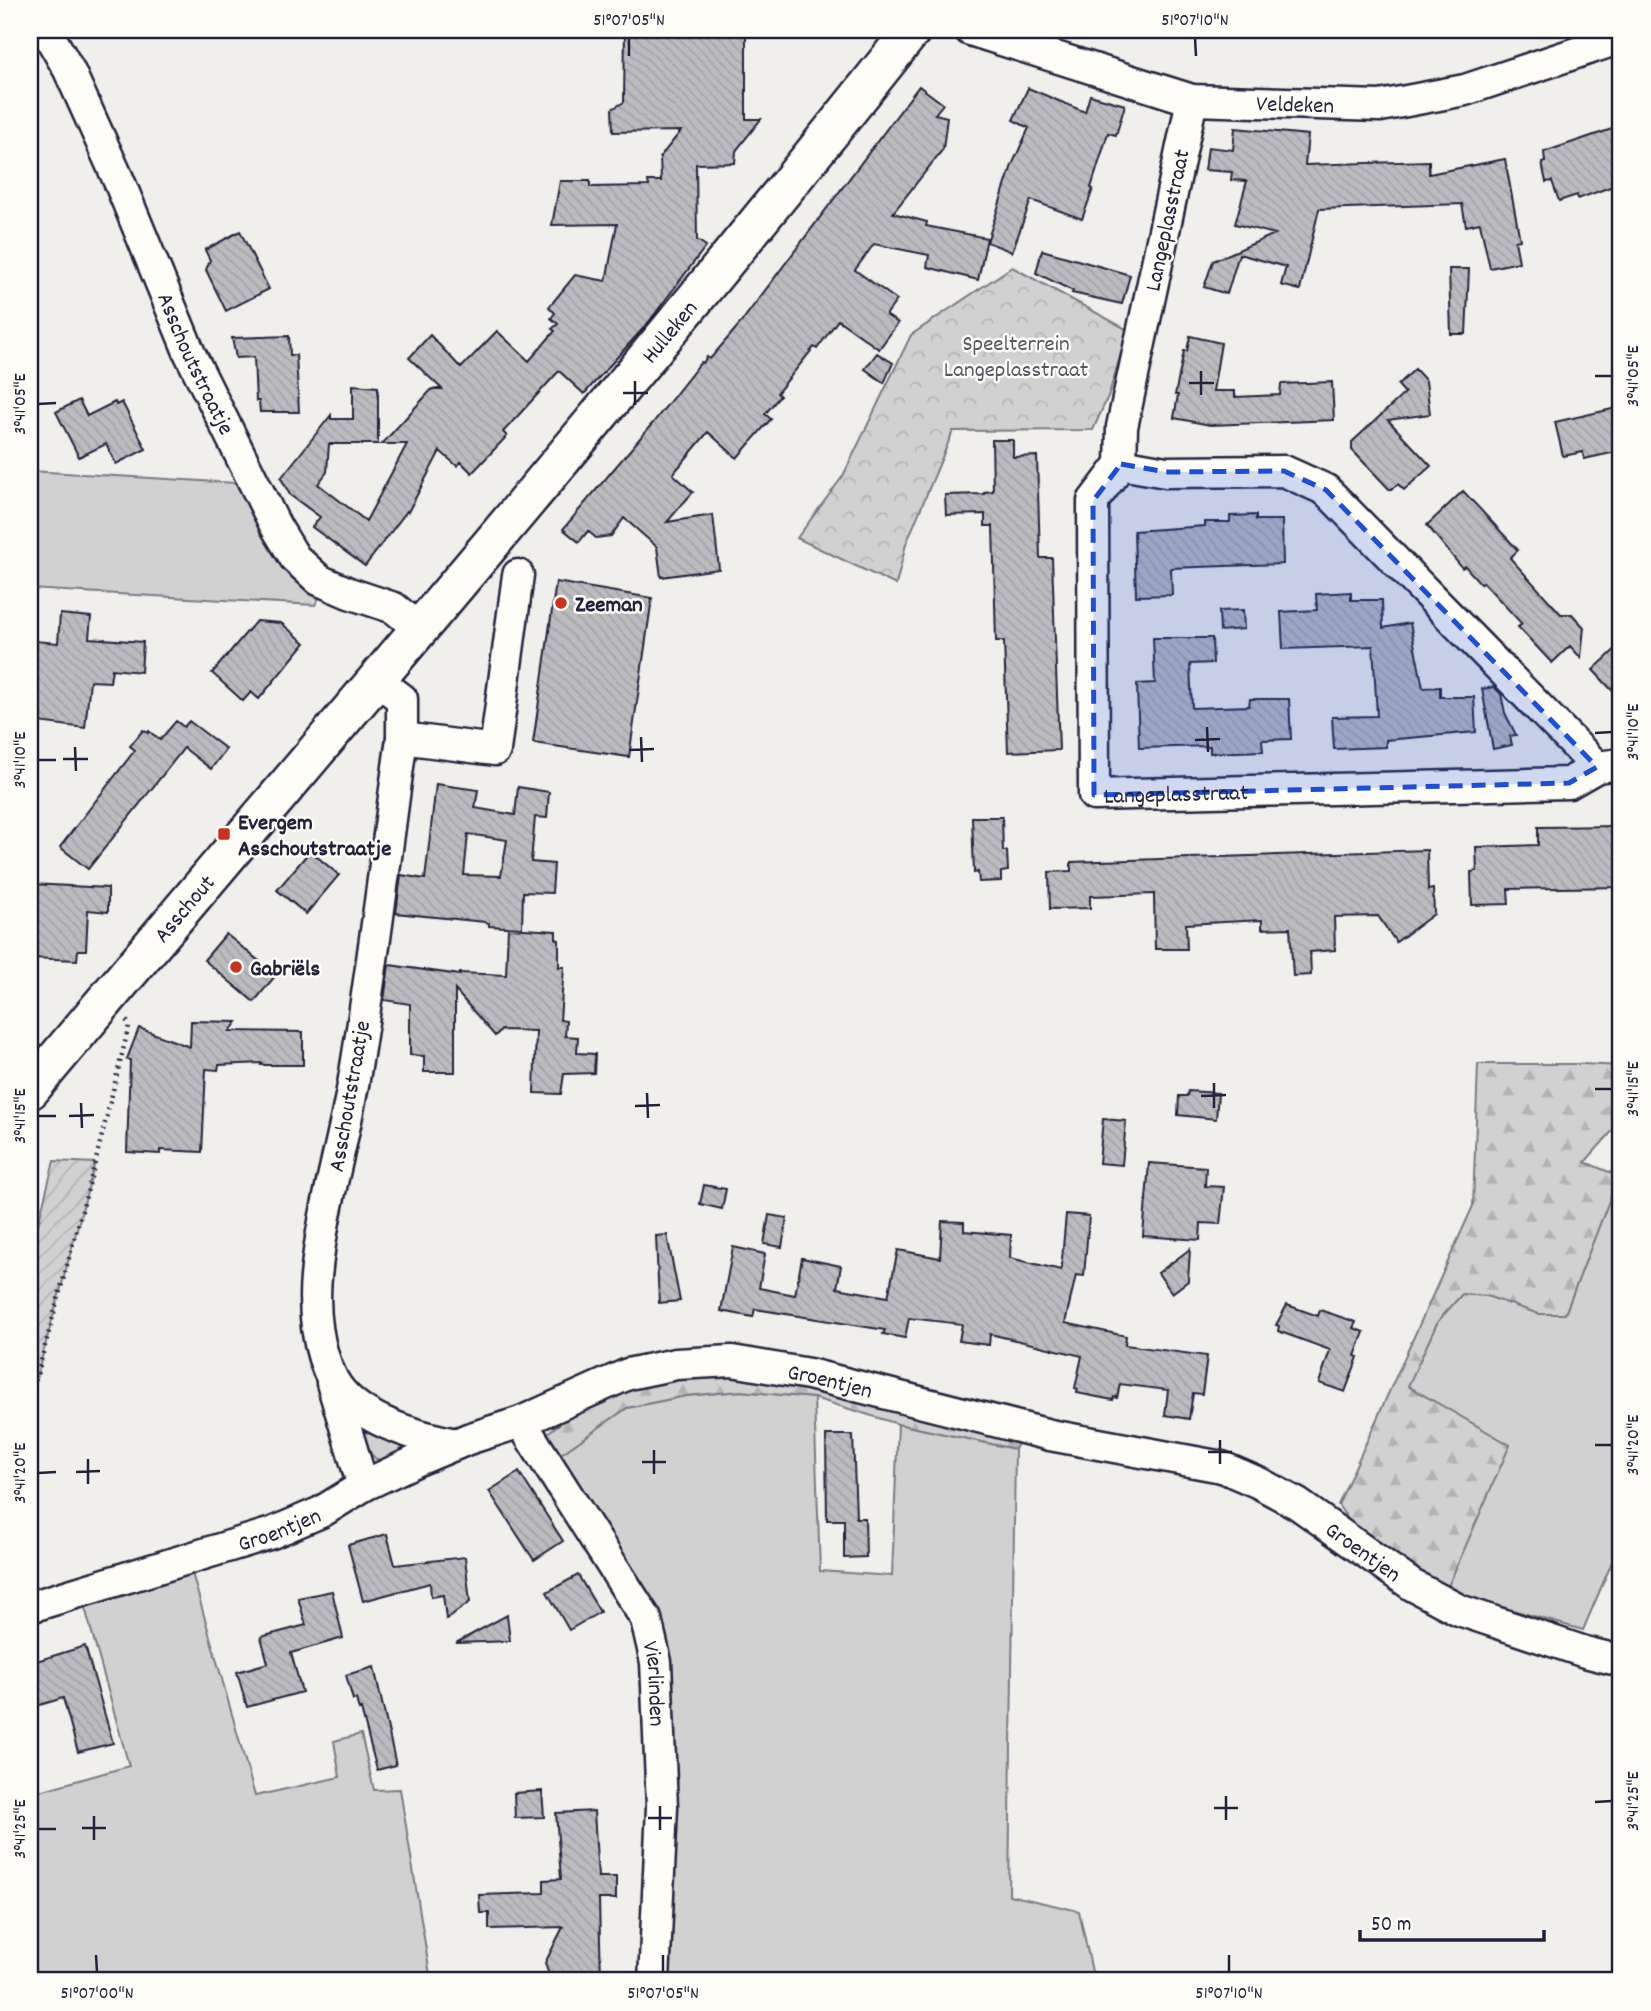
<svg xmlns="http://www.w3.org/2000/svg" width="1651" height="2011" viewBox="0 0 1651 2011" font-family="Dekko,sans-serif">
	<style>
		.grass { fill: #d2d1d1; stroke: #7a7a86; stroke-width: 2 }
		.forest { fill: url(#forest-firs); stroke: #7a7a86; stroke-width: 2 }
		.park { fill: url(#park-crowns); stroke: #7a7a86; stroke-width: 2 }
		.garden { fill: url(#garden-furrows); stroke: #7a7a86; stroke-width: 2 }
		.building { fill: url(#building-back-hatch); stroke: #22223b; stroke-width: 2; fill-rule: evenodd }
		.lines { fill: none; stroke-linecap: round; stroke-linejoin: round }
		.minor-casing { stroke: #22223b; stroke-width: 35 }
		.major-casing { stroke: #22223b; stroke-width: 42 }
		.path { stroke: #22223b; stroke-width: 4.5; stroke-dasharray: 2 5; stroke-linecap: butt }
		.minor { stroke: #fdfcf7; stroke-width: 30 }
		.major { stroke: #fdfcf7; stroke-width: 37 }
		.marked { fill: #1d4ed8; fill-opacity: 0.2; stroke: #1d4ed8; stroke-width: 5; stroke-dasharray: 14 9; stroke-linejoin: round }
		.ticks { fill: none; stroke: #22223b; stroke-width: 2.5 }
		.poi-dot { fill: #c8321e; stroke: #fdfcf7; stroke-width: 2.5 }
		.labels { text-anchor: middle; stroke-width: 5; stroke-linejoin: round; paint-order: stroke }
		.street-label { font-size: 23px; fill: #22223b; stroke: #fdfcf7 }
		.park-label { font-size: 23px; fill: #575768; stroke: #fdfcf7 }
		.poi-label { font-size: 23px; font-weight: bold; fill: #22223b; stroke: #fdfcf7; text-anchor: start }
		.neatline { fill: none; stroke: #22223b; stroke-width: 2.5 }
		.ticks-label { font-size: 18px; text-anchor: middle; fill: #22223b }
	</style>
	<defs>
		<pattern id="forest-firs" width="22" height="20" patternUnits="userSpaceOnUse" patternTransform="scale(1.75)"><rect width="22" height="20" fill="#d2d1d1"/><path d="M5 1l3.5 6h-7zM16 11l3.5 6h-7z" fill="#b4b3b4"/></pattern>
		<pattern id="park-crowns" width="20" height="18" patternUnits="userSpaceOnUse" patternTransform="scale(1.75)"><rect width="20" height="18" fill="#d2d1d1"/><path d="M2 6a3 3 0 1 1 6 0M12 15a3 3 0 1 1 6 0" fill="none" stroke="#b4b3b4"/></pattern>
		<pattern id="garden-furrows" width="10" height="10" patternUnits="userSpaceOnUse" patternTransform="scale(1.75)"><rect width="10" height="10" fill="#d2d1d1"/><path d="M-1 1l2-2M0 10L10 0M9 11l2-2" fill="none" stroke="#b4b3b4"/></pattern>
		<pattern id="building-back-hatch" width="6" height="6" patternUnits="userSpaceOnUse" patternTransform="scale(1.75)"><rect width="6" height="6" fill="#bcbcc0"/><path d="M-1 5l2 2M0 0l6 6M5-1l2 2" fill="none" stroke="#a1a1a6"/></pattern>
	</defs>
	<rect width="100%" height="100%" fill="#f0efec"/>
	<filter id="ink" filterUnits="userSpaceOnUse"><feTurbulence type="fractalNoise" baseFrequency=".0143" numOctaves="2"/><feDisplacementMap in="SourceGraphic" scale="14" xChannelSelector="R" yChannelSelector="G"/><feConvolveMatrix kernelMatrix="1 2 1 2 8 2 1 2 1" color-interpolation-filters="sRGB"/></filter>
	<g filter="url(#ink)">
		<path class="grass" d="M 30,471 L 236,483 L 297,576 L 322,593 L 315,605 L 30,589 Z
			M 1614,1187 L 1621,1190 L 1621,1541 L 1583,1630 L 1446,1591 L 1407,1386 L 1438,1321 L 1462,1294 L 1487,1296 L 1539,1314 L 1565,1314 Z
			M 741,1391 L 814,1398 L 820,1571 L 892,1576 L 898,1424 L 1015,1449 L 1009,1895 L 1079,1911 L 1094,1981 L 669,1981 L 674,1896 L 675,1774 L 672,1693 L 665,1638 L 558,1456 L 627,1408 L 685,1396 Z
			M 360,1424 L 413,1447 L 391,1460 L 376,1459 L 370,1453 Z
			M 192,1573 L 255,1796 L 340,1777 L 334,1741 L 361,1734 L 374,1790 L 400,1789 L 431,1981 L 30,1981 L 30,1760 L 40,1791 L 129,1766 L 84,1604 Z"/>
		<path class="forest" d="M 1478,1064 L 1582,1064 L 1621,1066 L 1621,1121 L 1585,1162 L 1621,1177 L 1621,1190 L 1614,1188 L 1565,1314 L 1539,1314 L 1487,1296 L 1462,1294 L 1438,1321 L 1408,1386 L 1510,1445 L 1446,1591 L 1355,1529 L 1338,1505 L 1473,1206 Z
			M 675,1374 L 770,1375 L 1020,1440 L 1015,1449 L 898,1424 L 814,1398 L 741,1391 L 685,1396 L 627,1408 L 558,1456 L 542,1438 C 580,1404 626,1385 675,1374 Z"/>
		<path class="park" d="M 1012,267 L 1128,330 L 1109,394 L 1093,430 L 953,431 L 906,544 L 896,585 L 797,538 L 843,476 L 911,335 Z"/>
		<path class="garden" d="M 54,1161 L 95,1163 L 30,1401 L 30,1256 Z"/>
		<path class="building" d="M 625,30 L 746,30 L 746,119 L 761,119 L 736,151 L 735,163 L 696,164 L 697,240 L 706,246 L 648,323 L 584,394 L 559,371 L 503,432 L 507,436 L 472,473 L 461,462 L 457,466 L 440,451 L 408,512 L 407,511 L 365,566 L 312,527 L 320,517 L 290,495 L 281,478 L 331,415 L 331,419 L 353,419 L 353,385 L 378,387 L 378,444 L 329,444 L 327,472 L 318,484 L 366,521 L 407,444 L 382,444 L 432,389 L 442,389 L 409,358 L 430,335 L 461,368 L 497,331 L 529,361 L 555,331 L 552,329 L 558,324 L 551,318 L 555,313 L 549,307 L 575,275 L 606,281 L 617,224 L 552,225 L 560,181 L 590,181 L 590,187 L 649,186 L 648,181 L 661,181 L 660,157 L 681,131 L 613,132 L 612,109 L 624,102 Z
			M 919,86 L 943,104 L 935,114 L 947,117 L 943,149 L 893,213 L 927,222 L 926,226 L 987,238 L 978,280 L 927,267 L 929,255 L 874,244 L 855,270 L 897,300 L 886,315 L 898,323 L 879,349 L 838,320 L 817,349 L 814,347 L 777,393 L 780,396 L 765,414 L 771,419 L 737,458 L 708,432 L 673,474 L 693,492 L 667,522 L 713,515 L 719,569 L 661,577 L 657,547 L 624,518 L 611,536 L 596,538 L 588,531 L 579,542 L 563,529 L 652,424 L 701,362 L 703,363 L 707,357 L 710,359 L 739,325 Z
			M 1028,88 L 1085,112 L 1090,95 L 1125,105 L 1116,135 L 1108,133 L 1091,188 L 1093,189 L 1082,219 L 1031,200 L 1012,252 L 987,242 L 1012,165 L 1029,128 L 1013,120 Z
			M 1621,126 L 1621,183 L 1578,199 L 1577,195 L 1559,201 L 1552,181 L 1546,182 L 1542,163 L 1545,162 L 1544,152 Z
			M 1235,128 L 1308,135 L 1305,165 L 1429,161 L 1429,174 L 1505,159 L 1520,240 L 1515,241 L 1519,262 L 1490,268 L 1480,223 L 1466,226 L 1462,204 L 1319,209 L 1300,290 L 1281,285 L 1286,267 L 1239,254 L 1227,294 L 1204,287 L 1213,261 L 1275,234 L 1235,224 L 1247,181 L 1231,180 L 1232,172 L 1205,170 L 1208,147 L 1233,150 Z
			M 240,231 L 269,289 L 226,311 L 206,270 L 210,260 L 205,250 Z
			M 1042,250 L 1130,275 L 1122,304 L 1072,293 L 1073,291 L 1036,273 Z
			M 1449,269 L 1469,269 L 1466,334 L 1451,334 Z
			M 289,336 L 290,355 L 296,355 L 299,412 L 260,412 L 259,401 L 256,401 L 254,357 L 236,358 L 232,338 Z
			M 1190,336 L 1221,343 L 1213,391 L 1235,391 L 1235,397 L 1280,395 L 1281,384 L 1332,382 L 1334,420 L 1210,425 L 1174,418 L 1178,395 L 1175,395 L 1179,376 L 1184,351 L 1187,351 Z
			M 877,353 L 893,363 L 884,383 L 865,369 Z
			M 1415,369 L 1426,381 L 1430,414 L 1388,420 L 1431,466 L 1404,490 L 1398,484 L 1390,490 L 1352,450 L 1352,442 L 1405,393 L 1398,385 Z
			M 79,400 L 87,416 L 115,402 L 116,405 L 122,402 L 146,449 L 116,464 L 106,444 L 79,457 L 56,412 Z
			M 1621,407 L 1621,451 L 1584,459 L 1583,452 L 1563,456 L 1555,422 Z
			M 992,440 L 1013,440 L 1013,457 L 1037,456 L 1040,558 L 1052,558 L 1059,750 L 1008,752 L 1004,641 L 996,641 L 993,526 L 985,526 L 985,514 L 946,515 L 945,495 L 984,494 L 984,492 L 993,491 Z
			M 1463,491 L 1518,550 L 1510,558 L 1561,614 L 1572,614 L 1584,627 L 1581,658 L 1570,646 L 1552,663 L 1518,627 L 1522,624 L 1483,582 L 1481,584 L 1465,566 L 1462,568 L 1427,525 Z
			M 1256,515 L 1256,520 L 1282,520 L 1283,564 L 1171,568 L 1172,595 L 1136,596 L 1134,531 L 1205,526 L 1205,522 L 1230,522 L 1230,516 Z
			M 556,582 L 652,598 L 629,757 L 533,743 Z
			M 1351,592 L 1351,600 L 1382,600 L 1383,628 L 1410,623 L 1423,688 L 1440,687 L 1440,697 L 1474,697 L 1476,732 L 1386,740 L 1386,747 L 1334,749 L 1332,717 L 1377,716 L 1373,646 L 1283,649 L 1281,612 L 1317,610 L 1316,594 Z
			M 1243,610 L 1244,629 L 1220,631 L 1219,611 Z
			M 60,614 L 91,617 L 89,638 L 143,642 L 141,672 L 112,669 L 110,682 L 90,681 L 85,728 L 30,721 L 35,641 L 58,643 Z
			M 256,621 L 281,623 L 305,643 L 259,699 L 251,692 L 243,701 L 212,673 Z
			M 1153,638 L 1212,638 L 1213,663 L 1190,664 L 1192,708 L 1249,706 L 1250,699 L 1289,699 L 1291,739 L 1262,740 L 1263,751 L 1210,753 L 1210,746 L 1139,748 L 1137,684 L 1155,683 Z
			M 1621,644 L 1621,700 L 1593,670 Z
			M 1494,687 L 1501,694 L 1505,713 L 1516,735 L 1510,736 L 1512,745 L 1493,749 L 1482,689 Z
			M 176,721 L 184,727 L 189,721 L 226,749 L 211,769 L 184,748 L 88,869 L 60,847 L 135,750 L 130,746 L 143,730 L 148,733 L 149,731 L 160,740 Z
			M 436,784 L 478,790 L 475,808 L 515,815 L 518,787 L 549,792 L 547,818 L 535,817 L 531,862 L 554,864 L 552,893 L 523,892 L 522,928 L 489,926 L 489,923 L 485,922 L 396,913 L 401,875 L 425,879 ZM 468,834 L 507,840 L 501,876 L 464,875 Z
			M 972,817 L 1002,817 L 1003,851 L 1007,851 L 1008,871 L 1001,872 L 1001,881 L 979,882 L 978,872 L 974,873 Z
			M 1621,826 L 1621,887 L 1508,889 L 1509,904 L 1472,905 L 1471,872 L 1477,871 L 1476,847 L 1538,845 L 1538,827 Z
			M 1427,850 L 1428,890 L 1433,889 L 1434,914 L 1396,942 L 1378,916 L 1334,917 L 1335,950 L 1310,952 L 1311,975 L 1293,976 L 1290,928 L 1262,929 L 1262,920 L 1186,924 L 1187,949 L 1155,949 L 1154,894 L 1090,896 L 1090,908 L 1050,909 L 1049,872 L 1071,871 L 1071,862 Z
			M 310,851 L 339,875 L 306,914 L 277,890 Z
			M 31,884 L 108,888 L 108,912 L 88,910 L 86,950 L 78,950 L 77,960 L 30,958 Z
			M 508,928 L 556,931 L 556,939 L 559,940 L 559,967 L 564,967 L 560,1020 L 566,1021 L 565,1036 L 578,1037 L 577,1053 L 595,1054 L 594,1073 L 564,1074 L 561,1094 L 534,1093 L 536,1031 L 501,1030 L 495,1036 L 455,990 L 455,1072 L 424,1072 L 424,1056 L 410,1055 L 410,1004 L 384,1000 L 389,965 L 460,975 L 460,973 L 506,975 Z
			M 226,934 L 276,975 L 254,1002 L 204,960 Z
			M 191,1021 L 237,1022 L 230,1031 L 303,1032 L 303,1065 L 261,1065 L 262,1063 L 219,1065 L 218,1070 L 206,1069 L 202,1152 L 160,1150 L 160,1154 L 127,1152 L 130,1060 L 127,1059 L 139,1028 L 190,1047 Z
			M 1188,1091 L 1218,1093 L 1216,1119 L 1178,1115 L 1179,1096 L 1187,1096 Z
			M 1103,1119 L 1126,1121 L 1122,1165 L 1099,1163 Z
			M 1149,1163 L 1206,1167 L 1205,1186 L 1224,1187 L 1220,1224 L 1201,1223 L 1200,1240 L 1143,1236 Z
			M 704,1185 L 726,1189 L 722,1209 L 700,1204 Z
			M 1066,1214 L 1089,1216 L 1084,1276 L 1076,1275 L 1065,1323 L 1126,1336 L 1125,1345 L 1207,1356 L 1202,1394 L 1193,1393 L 1189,1419 L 1165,1415 L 1168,1390 L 1120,1384 L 1117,1398 L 1114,1397 L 1113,1400 L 1077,1393 L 1078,1389 L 1075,1388 L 1082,1356 L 990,1334 L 989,1345 L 959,1341 L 962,1324 L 909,1318 L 905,1338 L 883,1334 L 885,1330 L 755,1309 L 753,1317 L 721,1311 L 733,1247 L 765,1254 L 759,1288 L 795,1295 L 802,1258 L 841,1266 L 837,1288 L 888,1297 L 898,1250 L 940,1258 L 942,1221 L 964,1222 L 964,1231 L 1011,1235 L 1010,1258 L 1061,1270 Z
			M 769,1215 L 787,1218 L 782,1247 L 764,1244 Z
			M 667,1235 L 680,1301 L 659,1303 L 656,1236 Z
			M 1190,1249 L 1188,1281 L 1172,1293 L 1158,1273 Z
			M 1287,1305 L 1318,1316 L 1320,1310 L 1356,1322 L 1353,1328 L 1364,1332 L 1355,1356 L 1358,1357 L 1345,1392 L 1319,1383 L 1330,1350 L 1278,1331 L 1279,1326 L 1276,1325 Z
			M 826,1435 L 853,1435 L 856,1518 L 865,1518 L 866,1557 L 844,1558 L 844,1520 L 827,1520 Z
			M 519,1472 L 563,1541 L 534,1560 L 489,1491 Z
			M 387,1534 L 395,1565 L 465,1557 L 470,1602 L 446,1619 L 443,1595 L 431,1597 L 430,1583 L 363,1601 L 348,1545 Z
			M 578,1575 L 600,1612 L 569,1630 L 547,1592 Z
			M 332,1591 L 343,1638 L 291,1653 L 302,1692 L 247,1707 L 237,1672 L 268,1663 L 261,1637 L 306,1625 L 298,1598 Z
			M 507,1615 L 510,1641 L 456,1643 Z
			M 85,1646 L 113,1743 L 78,1752 L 63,1698 L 30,1708 L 30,1663 Z
			M 374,1667 L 396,1765 L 377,1770 L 361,1709 L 359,1710 L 356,1699 L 353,1700 L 346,1675 Z
			M 542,1791 L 544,1817 L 515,1818 L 514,1793 Z
			M 594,1811 L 598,1877 L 616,1877 L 616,1899 L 599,1899 L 601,1981 L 562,1981 L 548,1972 L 545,1963 L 563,1927 L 489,1929 L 489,1913 L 480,1913 L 479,1895 L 544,1893 L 544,1880 L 561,1879 L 556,1813 Z"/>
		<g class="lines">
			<g class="minor-casing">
				<g id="minor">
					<path id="s1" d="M 46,30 L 69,70 L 119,181 L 190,354 L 275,525 L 295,558 L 319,580 L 349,593 L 394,608 L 420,629"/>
					<path id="s2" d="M 970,30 L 1192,100 L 1380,106 L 1465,90 L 1621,38"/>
					<path id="s3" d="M 1192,100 L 1122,427 L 1121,464 L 1093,501 L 1094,795 L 1569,783 L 1597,767 L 1621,764"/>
					<path d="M 1121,464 L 1166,472 L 1284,471 L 1326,490 L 1597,767"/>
					<path d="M 378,681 L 402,699 L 402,738 C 386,852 373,966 354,1079 C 343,1145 322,1210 316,1277 C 313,1310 317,1350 333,1380 C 355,1420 416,1436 456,1444"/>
					<path d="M 402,738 L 495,750 L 518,575"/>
					<path d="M 332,1383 L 363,1486"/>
					<path id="s4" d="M 521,1422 L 646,1619 L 656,1662 L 662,1807 L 654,1981"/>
					<path id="s5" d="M 30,1607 L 272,1533 L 321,1512 L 363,1486 L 418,1460 L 468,1439 L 521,1422 L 628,1374 L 676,1364 L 732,1361 L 809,1374 L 1050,1435 L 1222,1467 L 1259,1483 L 1298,1504 L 1412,1585 L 1459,1610 L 1585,1652 L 1621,1661"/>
				</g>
			</g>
			<g class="major-casing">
				<g id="major">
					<path id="s6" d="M 30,1090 C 325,738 627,391 912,30"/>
				</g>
			</g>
			<path class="path" d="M 30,1401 L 95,1163 L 129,1026 L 126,1019"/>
			<use href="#minor" class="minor"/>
			<use href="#major" class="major"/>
		</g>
	</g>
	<path class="marked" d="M 1121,464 L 1166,472 L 1284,471 L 1326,490 L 1597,767 L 1569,783 L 1094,795 L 1093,501 Z"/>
	<path class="ticks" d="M 629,38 L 629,56M 1195,38 L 1196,56M 1201,371 L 1201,395M 1595,376 L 1612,376M 635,381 L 635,405M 1189,383 L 1214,383M 623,393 L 648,393M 38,404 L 56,403M 1207,727 L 1208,752M 1595,733 L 1612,732M 641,737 L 642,762M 1195,740 L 1220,739M 75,747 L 76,771M 629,750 L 654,749M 63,759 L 88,759M 38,760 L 56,760M 1214,1083 L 1214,1108M 1595,1089 L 1612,1089M 647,1093 L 648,1118M 1201,1096 L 1226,1095M 81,1103 L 82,1128M 635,1106 L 660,1105M 38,1116 L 56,1116M 69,1116 L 94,1115M 1220,1440 L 1220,1464M 1595,1445 L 1612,1445M 654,1450 L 654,1474M 1208,1452 L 1232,1452M 88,1459 L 88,1484M 642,1462 L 666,1462M 76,1472 L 100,1471M 38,1473 L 56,1472M 1226,1796 L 1226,1820M 1595,1802 L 1612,1801M 660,1806 L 660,1830M 1214,1808 L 1238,1808M 94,1816 L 94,1840M 648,1818 L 672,1818M 82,1828 L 106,1828M 38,1829 L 56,1829M 96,1955 L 97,1972M 663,1955 L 663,1972M 1229,1955 L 1229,1972"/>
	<g class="poi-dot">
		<circle cx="561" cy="603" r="7"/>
		<rect x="217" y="827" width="14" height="14" rx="3.5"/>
		<circle cx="236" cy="967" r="7"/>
	</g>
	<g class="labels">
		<g class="street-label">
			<text dy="8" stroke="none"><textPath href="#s2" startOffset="336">Veldeken</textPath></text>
			<text transform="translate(1166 220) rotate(-78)" y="8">Langeplasstraat</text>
			<text dy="8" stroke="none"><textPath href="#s6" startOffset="992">Hulleken</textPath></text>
			<text dy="8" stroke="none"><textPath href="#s1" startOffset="366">Asschoutstraatje</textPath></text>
			<text dy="8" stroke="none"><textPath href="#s3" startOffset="794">Langeplasstraat</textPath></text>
			<text dy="8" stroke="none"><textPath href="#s6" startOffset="238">Asschout</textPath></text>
			<text transform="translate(348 1096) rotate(-80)" y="8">Asschoutstraatje</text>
			<text dy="8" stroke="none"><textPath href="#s5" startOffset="849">Groentjen</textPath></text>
			<text dy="8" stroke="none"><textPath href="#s5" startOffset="261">Groentjen</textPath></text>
			<text dy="8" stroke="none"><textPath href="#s5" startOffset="1416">Groentjen</textPath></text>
			<text dy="8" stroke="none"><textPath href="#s4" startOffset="299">Vierlinden</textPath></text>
		</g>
		<g class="park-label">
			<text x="1016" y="350">Speelterrein<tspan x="1016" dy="26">Langeplasstraat</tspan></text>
		</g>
		<g class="poi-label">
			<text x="575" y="611">Zeeman</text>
			<text x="238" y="829">Evergem<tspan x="238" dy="26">Asschoutstraatje</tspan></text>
			<text x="250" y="975">Gabriëls</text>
		</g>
	</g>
	<rect width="1651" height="2011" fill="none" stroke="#fdfcf7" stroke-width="77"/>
	<path d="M1360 1930v10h184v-10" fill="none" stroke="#22223b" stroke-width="3.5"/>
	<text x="1371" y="1930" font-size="21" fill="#22223b" stroke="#fdfcf7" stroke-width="5" paint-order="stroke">50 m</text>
	<rect x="38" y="38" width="1574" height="1934" class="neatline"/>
	<g class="ticks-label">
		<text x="629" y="25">51°07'05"N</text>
		<text x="1195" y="25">51°07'10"N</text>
		<text transform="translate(1632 376) rotate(-90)" y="6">3°41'05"E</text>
		<text transform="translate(19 404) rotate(-90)" y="6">3°41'05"E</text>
		<text transform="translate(1632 732) rotate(-90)" y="6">3°41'10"E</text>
		<text transform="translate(19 760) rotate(-90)" y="6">3°41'10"E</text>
		<text transform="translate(1632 1089) rotate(-90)" y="6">3°41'15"E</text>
		<text transform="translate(19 1116) rotate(-90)" y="6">3°41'15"E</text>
		<text transform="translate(1632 1445) rotate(-90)" y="6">3°41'20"E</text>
		<text transform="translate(19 1473) rotate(-90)" y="6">3°41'20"E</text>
		<text transform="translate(1632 1801) rotate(-90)" y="6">3°41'25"E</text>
		<text transform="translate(19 1829) rotate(-90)" y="6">3°41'25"E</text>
		<text x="97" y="1998">51°07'00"N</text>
		<text x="663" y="1998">51°07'05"N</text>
		<text x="1229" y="1998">51°07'10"N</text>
	</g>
</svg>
